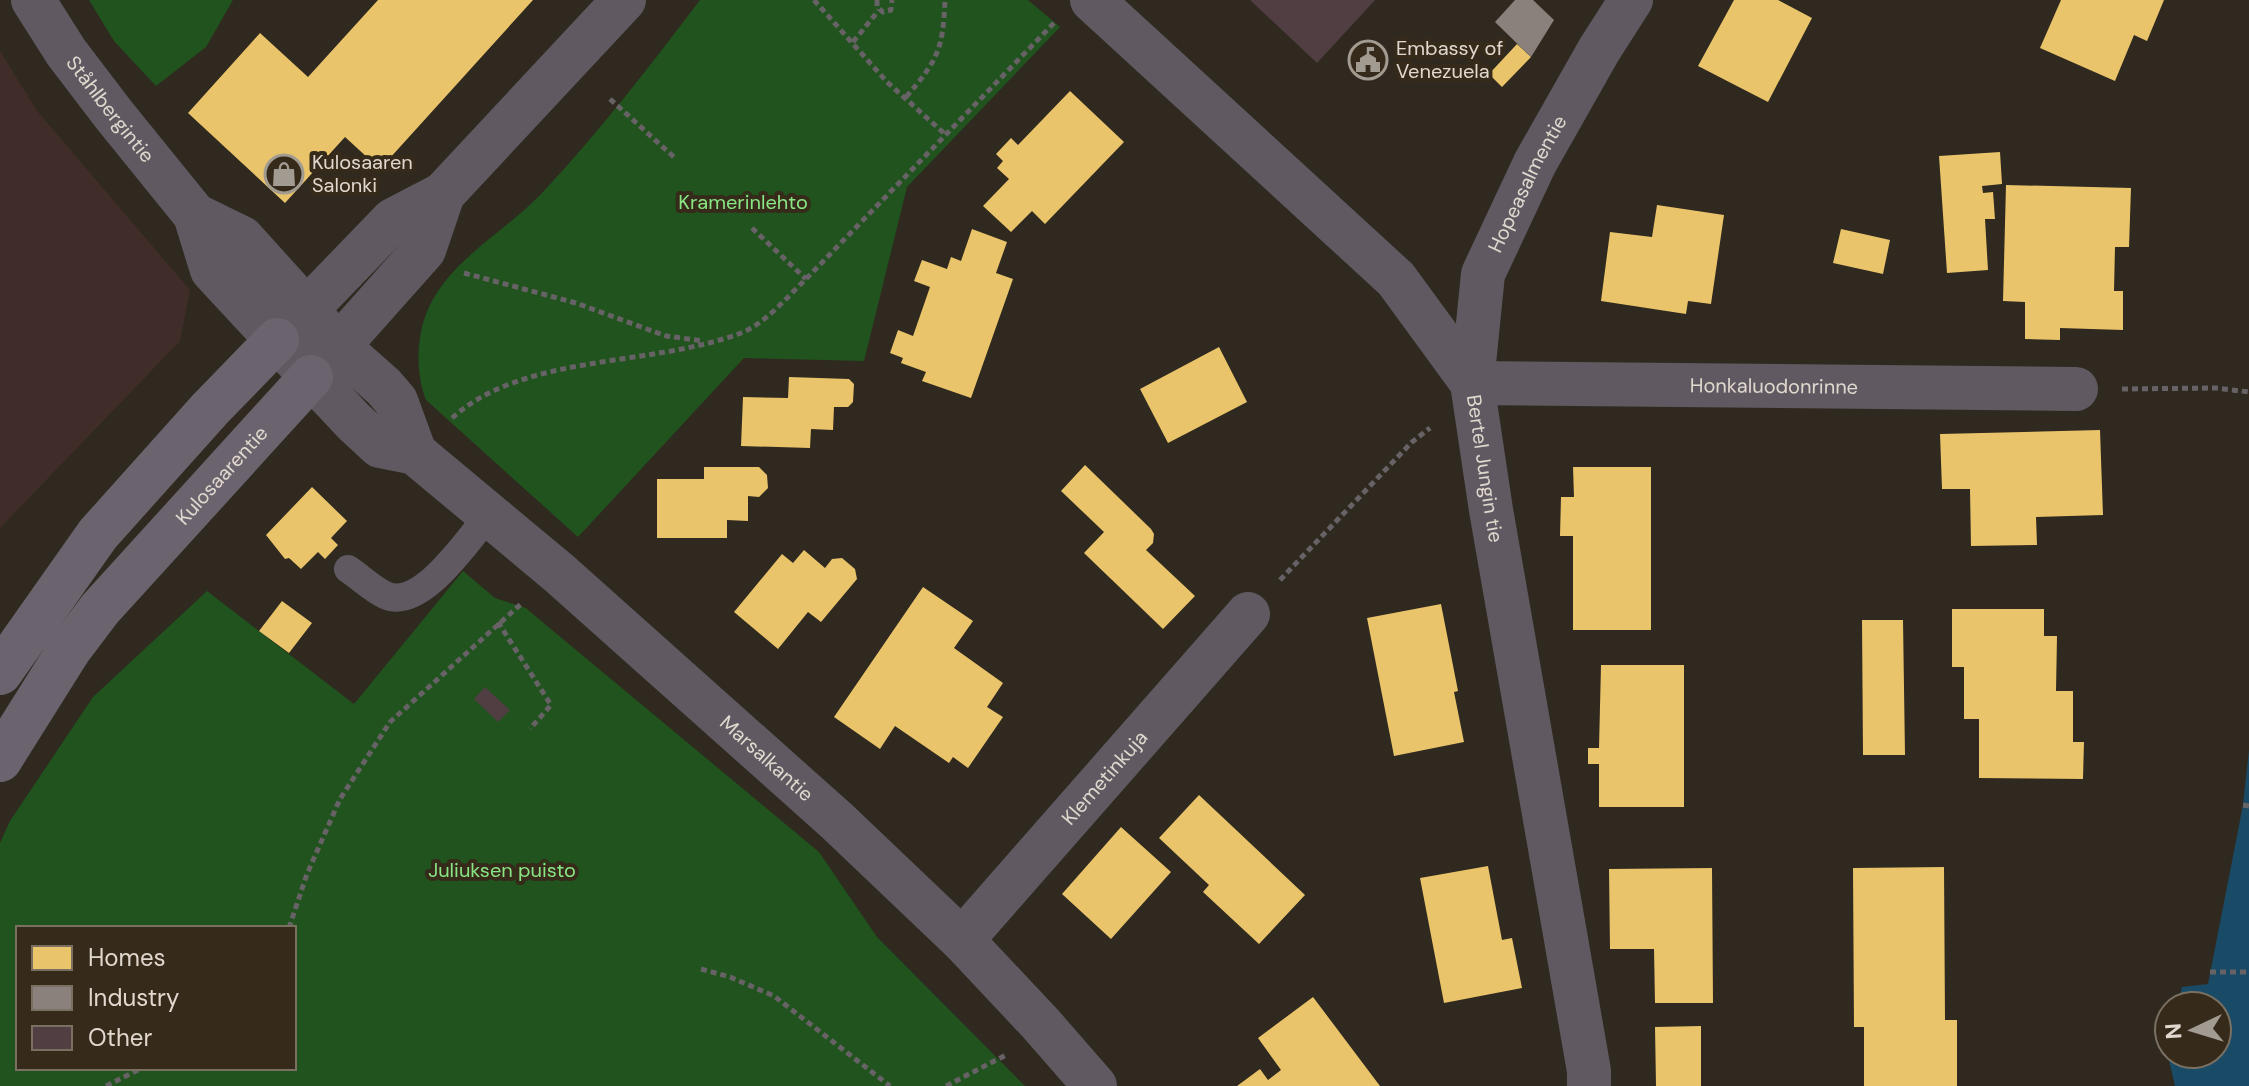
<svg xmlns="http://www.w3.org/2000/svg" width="2249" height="1086" viewBox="0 0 2249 1086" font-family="'DM Sans',sans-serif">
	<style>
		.education { fill: #402d2a }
		.green { fill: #20531d; fill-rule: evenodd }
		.water { fill: #194b67 }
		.homes { fill: #e9c46a }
		.industry { fill: #8a817c }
		.building { fill: #503e43 }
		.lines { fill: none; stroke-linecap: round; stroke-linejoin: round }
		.path { stroke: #676265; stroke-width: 5; stroke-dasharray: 6 4; stroke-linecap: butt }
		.service { stroke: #605961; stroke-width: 28 }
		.minor { stroke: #605961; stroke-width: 44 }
		.tertiary { stroke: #605961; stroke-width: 44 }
		.secondary { stroke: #6b636d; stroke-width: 44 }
		.labels { text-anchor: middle; stroke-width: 8; stroke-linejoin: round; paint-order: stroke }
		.poi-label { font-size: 20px; fill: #e0d8ce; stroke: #362a1a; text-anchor: start }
		.street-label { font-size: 20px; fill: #e0d8ce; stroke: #362a1a }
		.park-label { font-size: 20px; fill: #89e684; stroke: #362a1a }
	</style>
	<rect width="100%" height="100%" fill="#302920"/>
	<path class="education" d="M 0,51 L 38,112 L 190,290 L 180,341 L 0,528 Z"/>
	<path class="green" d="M 89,0 L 233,0 L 206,47 L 156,86 L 114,41 Z
		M 700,0 L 1028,0 L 1060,27 L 907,187 L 864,361 L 744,358 L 578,537 L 426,400 C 415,372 416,333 430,305 C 453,258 506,231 542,193 C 599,132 650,66 700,0 Z
		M 463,571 L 495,598 L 526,608 L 534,615 L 819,852 L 877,937 L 1025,1086 L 0,1086 L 0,843 L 10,821 L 93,697 L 207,591 L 354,704 ZM 18,928 L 294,928 L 294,1068 L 18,1068 Z"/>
	<path class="water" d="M 2249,750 L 2249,1086 L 2175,1086 L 2166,1047 L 2169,1036 L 2169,1054 L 2217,1054 L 2217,1006 L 2177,1006 L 2182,987 L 2208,984 L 2243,805 Z"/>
	<path class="homes" d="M 378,0 L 533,0 L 380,169 L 345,137 L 285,203 L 188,113 L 260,33 L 308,77 Z
		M 1734,0 L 1778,0 L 1812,18 L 1768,102 L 1698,66 Z
		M 2061,0 L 2164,0 L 2147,41 L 2134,35 L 2115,81 L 2040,48 Z
		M 1517,44 L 1531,57 L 1502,87 L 1489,74 Z
		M 1070,91 L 1124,142 L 1045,224 L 1032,211 L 1011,232 L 983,206 L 1009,179 L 997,168 L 1003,161 L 996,154 L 1011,138 L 1018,145 Z
		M 2000,152 L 2002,184 L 1982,186 L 1983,193 L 1993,192 L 1995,219 L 1985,219 L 1988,270 L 1947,273 L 1939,156 Z
		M 2006,185 L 2131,188 L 2129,247 L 2115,247 L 2114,291 L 2123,291 L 2123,330 L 2060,328 L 2060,340 L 2025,339 L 2025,302 L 2003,301 Z
		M 1657,205 L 1724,215 L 1711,304 L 1688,301 L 1686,314 L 1601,301 L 1610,232 L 1652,237 Z
		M 972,229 L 1007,242 L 996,273 L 1013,279 L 971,398 L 922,381 L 926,372 L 901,363 L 903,358 L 890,353 L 898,330 L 913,336 L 930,287 L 914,281 L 922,260 L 947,269 L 951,257 L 961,261 Z
		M 1841,229 L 1890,240 L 1883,274 L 1833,263 Z
		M 1219,347 L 1247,402 L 1168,443 L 1140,389 Z
		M 789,377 L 849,379 L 854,384 L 853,402 L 848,407 L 834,407 L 833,430 L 811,429 L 810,448 L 741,446 L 743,397 L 788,398 Z
		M 2100,430 L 2103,515 L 2036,517 L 2037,545 L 1971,546 L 1970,489 L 1942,489 L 1940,434 Z
		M 1085,465 L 1151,529 L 1154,534 L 1153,543 L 1146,550 L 1195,596 L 1163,629 L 1084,553 L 1104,532 L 1061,491 Z
		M 704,467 L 759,467 L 767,475 L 768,488 L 759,497 L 748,496 L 748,521 L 727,520 L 727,538 L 657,538 L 657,479 L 704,479 Z
		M 1573,467 L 1651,467 L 1651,630 L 1573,630 L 1573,536 L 1560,536 L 1561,497 L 1574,497 Z
		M 312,487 L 347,521 L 331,538 L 338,545 L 325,559 L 318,552 L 301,569 L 289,558 L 285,559 L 266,535 Z
		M 804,550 L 825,568 L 832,559 L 842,558 L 855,569 L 857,579 L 821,622 L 808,612 L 778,649 L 734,612 L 782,554 L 793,563 Z
		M 923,587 L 973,621 L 954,648 L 1003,683 L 987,707 L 1003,717 L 968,768 L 953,757 L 949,763 L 895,726 L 880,749 L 834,717 Z
		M 282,601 L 312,623 L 289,653 L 259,631 Z
		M 1441,604 L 1458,691 L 1454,692 L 1464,742 L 1394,756 L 1367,618 Z
		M 1952,609 L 2044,609 L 2044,636 L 2057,636 L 2056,691 L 2073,691 L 2073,742 L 2084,742 L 2083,779 L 1979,778 L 1979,719 L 1964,719 L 1964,667 L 1952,667 Z
		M 1862,620 L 1903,620 L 1905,755 L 1863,755 Z
		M 1601,665 L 1684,665 L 1684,807 L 1599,807 L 1599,764 L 1588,764 L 1588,748 L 1599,748 Z
		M 1199,795 L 1305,895 L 1259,944 L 1203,892 L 1209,885 L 1159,838 Z
		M 1121,827 L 1171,872 L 1111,939 L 1062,894 Z
		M 1488,866 L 1502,940 L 1512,938 L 1522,988 L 1444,1003 L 1420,878 Z
		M 1944,867 L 1945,1020 L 1957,1020 L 1957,1086 L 1864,1086 L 1864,1027 L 1854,1027 L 1853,868 Z
		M 1712,868 L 1713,1003 L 1655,1003 L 1654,949 L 1610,949 L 1609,869 Z
		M 1313,997 L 1380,1086 L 1237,1086 L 1260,1069 L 1268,1080 L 1281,1070 L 1258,1038 Z
		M 1701,1026 L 1701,1086 L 1656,1086 L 1655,1027 Z"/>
	<path class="industry" d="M 1515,0 L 1533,0 L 1554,20 L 1531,57 L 1495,22 Z"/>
	<path class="building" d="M 1250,0 L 1375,0 L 1317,63 Z
		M 485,687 L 510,710 L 498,722 L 474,699 Z"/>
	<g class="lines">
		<path class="path" d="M 814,0 L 887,82 L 946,135
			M 877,0 L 877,7 L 883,12 L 891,10 L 892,0
			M 853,42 L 879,10
			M 906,97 C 938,60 943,49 945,0
			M 610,99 L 675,158
			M 752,228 L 806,279
			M 464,273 L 576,303 L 666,336 L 704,341
			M 2122,389 L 2216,388 L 2249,392
			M 452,418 C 524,353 652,367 741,333 C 766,323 787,297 806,279 L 1054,23
			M 1280,580 L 1412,442 L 1430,428
			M 498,622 L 551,705 L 530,729
			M 2243,805 L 2249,806
			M 289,928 L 307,874 L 340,799 L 390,722 L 521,604
			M 701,969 L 730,977 L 774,996 L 890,1086
			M 2210,972 L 2249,972
			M 106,1086 L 142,1068
			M 946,1086 L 1006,1055"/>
		<path class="service" d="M 348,569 C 360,577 372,589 385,595 C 421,612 468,539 489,515"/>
		<g class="minor">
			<path id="s1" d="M 33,0 L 66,52 L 114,115 L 195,215 L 212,270 L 277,340"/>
			<path id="s2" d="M 1092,0 L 1396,279 L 1472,383 L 1491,510 L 1589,1071 L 1589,1086"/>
			<path d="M 195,215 L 242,238 L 307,310"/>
			<path id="s3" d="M 1472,383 L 2076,389"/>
			<path id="s4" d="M 1472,383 L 1483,274 L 1535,163 L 1599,50 L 1631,0"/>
			<path id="s5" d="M 962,940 L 1248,614"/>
		</g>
		<g class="tertiary">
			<path id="s6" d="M 624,0 L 443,194 L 393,220 L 277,340 L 354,422 L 380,446 L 415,453 L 559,573 L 837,821 L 962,940 L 1041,1024 L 1095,1086"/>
			<path d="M 319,324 L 339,347 L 384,387 L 396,401 L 415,453"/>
			<path d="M 311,377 L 424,250 L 443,194"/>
		</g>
		<g class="secondary">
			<path d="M 0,673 L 98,534 L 210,409 L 277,340"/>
			<path id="s7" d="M 0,760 L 69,650 L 100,609 L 311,377"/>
		</g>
	</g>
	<defs>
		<g id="civic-ring" transform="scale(2)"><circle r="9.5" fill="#362a1a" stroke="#a29b91" stroke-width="1.5"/><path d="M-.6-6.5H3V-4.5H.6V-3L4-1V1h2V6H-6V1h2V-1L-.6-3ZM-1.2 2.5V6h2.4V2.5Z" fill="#a29b91"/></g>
		<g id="shop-ring" transform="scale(2)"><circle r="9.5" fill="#362a1a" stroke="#a29b91" stroke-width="1.5"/><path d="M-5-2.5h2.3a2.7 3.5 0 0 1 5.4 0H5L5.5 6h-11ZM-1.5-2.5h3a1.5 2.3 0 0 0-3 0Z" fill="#a29b91"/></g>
	</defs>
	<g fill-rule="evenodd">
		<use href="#civic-ring" x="1368" y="60"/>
		<use href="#shop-ring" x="284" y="174"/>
	</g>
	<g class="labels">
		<g class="poi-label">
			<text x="1396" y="55">Embassy of<tspan x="1396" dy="23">Venezuela</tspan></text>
			<text x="312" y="169">Kulosaaren<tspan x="312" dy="23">Salonki</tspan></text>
		</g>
		<g class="street-label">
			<text dy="7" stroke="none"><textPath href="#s1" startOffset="134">Ståhlbergintie</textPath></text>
			<text dy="7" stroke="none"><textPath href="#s4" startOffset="210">Hopeasalmentie</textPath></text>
			<text dy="7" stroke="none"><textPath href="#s3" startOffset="302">Honkaluodonrinne</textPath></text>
			<text dy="7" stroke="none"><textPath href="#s2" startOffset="628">Bertel Jungin tie</textPath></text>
			<text dy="7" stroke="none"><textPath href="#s7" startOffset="362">Kulosaarentie</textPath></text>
			<text dy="7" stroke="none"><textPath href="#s6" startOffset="1138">Marsalkantie</textPath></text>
			<text dy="7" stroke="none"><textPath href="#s5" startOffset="216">Klemetinkuja</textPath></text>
		</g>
		<g class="park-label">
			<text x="743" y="209">Kramerinlehto</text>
			<text x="502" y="877">Juliuksen puisto</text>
		</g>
	</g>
	<rect x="16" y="926" width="280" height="144" fill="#362a1a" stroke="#7a7062" stroke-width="2"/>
	<rect x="32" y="946" width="40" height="24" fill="#e9c46a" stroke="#7a7062" stroke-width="2"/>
	<text x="88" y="966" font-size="24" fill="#e0d8ce">Homes</text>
	<rect x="32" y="986" width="40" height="24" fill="#8a817c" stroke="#7a7062" stroke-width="2"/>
	<text x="88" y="1006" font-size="24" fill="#e0d8ce">Industry</text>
	<rect x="32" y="1026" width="40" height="24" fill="#503e43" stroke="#7a7062" stroke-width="2"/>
	<text x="88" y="1046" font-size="24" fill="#e0d8ce">Other</text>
	<g transform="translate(2193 1030) rotate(266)"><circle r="38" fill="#362a1a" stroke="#7a7062" stroke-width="2"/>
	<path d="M0-6L14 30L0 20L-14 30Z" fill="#a29b91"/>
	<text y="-12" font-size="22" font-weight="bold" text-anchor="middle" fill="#e0d8ce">N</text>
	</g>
</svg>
